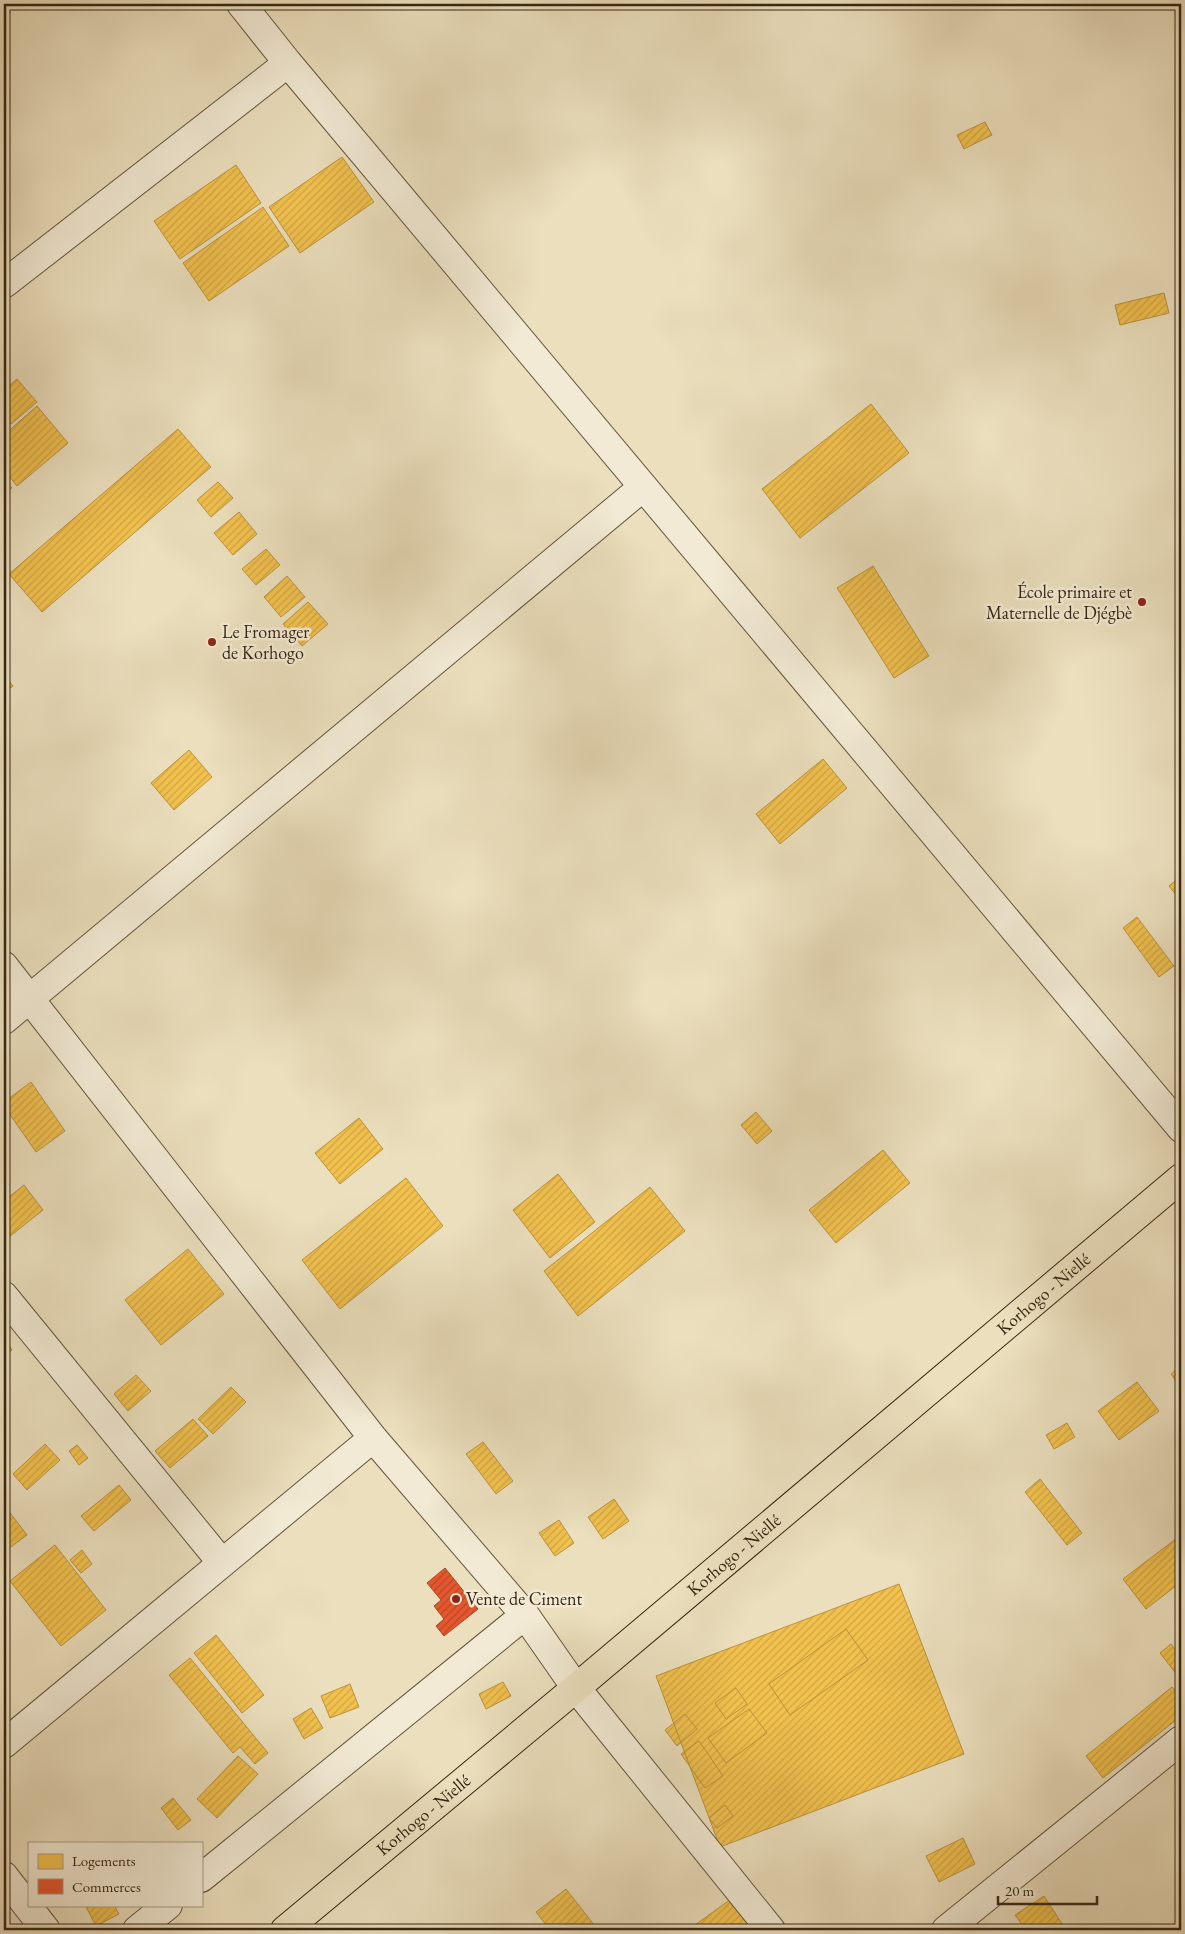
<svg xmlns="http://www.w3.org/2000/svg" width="1185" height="1934" viewBox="0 0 1185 1934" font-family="'EB Garamond',serif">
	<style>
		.homes { fill: url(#homes-hatch); stroke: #ba923c }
		.shops { fill: url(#shops-hatch); stroke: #b04826 }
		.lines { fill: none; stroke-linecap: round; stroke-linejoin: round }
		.minor-casing { stroke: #63543e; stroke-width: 30 }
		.major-casing { stroke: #362613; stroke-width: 30 }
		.minor { stroke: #f2ead4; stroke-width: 28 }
		.major { stroke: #ebdfbd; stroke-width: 28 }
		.poi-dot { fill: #8f2418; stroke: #f2ead4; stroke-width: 2 }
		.labels { text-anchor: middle; stroke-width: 5; stroke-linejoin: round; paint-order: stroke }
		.poi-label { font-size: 18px; fill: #362613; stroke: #f2ead4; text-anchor: start }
		.street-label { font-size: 18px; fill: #362613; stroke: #f2ead4 }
	</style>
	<defs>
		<pattern id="homes-hatch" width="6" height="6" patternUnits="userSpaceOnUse" patternTransform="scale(1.25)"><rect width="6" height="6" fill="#f2c14e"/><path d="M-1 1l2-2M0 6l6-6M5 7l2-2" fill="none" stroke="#d0a643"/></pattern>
		<pattern id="shops-hatch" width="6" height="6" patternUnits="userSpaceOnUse" patternTransform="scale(1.25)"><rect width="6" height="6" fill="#e4572e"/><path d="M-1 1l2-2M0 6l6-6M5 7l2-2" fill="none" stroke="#ba4826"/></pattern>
	</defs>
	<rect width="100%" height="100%" fill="#ebdfbd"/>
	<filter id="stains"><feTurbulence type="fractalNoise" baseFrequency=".004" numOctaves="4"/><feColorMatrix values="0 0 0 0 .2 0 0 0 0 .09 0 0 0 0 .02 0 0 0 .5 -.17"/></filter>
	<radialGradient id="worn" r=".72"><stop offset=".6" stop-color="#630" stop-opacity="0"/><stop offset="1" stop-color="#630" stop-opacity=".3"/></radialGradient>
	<path class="homes" d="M 985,122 L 992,135 L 964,149 L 957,135 Z
		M 342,157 L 374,202 L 300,253 L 269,207 Z
		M 236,165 L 261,203 L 180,259 L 154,221 Z
		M 263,207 L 289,246 L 209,301 L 183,263 Z
		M 1164,293 L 1169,313 L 1120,325 L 1115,305 Z
		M 17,379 L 37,402 L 11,424 L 4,416 L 4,390 Z
		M 871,404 L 909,453 L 800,538 L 762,489 Z
		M 37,406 L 68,443 L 17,486 L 4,470 L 4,435 Z
		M 178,429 L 211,467 L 42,612 L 9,574 Z
		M 4,479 L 12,488 L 4,495 Z
		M 218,482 L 233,498 L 211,517 L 197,500 Z
		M 239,512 L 257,534 L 233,555 L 214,533 Z
		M 266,549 L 280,565 L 256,585 L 242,569 Z
		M 873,566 L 929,656 L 894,678 L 837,588 Z
		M 287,576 L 305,597 L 281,617 L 264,597 Z
		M 308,602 L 328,624 L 302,646 L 283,624 Z
		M 4,675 L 13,686 L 4,693 Z
		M 189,750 L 212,777 L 174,810 L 151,783 Z
		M 823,759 L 847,788 L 780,844 L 756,814 Z
		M 1181,876 L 1181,901 L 1169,886 Z
		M 1137,917 L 1174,966 L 1159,977 L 1123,928 Z
		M 31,1082 L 65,1131 L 36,1152 L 4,1106 L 4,1102 Z
		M 756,1112 L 772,1131 L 757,1144 L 741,1125 Z
		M 359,1118 L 383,1149 L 340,1184 L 315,1153 Z
		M 883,1150 L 910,1183 L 836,1243 L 809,1210 Z
		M 558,1174 L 595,1222 L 550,1258 L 513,1210 Z
		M 406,1178 L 443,1226 L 340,1309 L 302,1260 Z
		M 24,1185 L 43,1210 L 4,1241 L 4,1201 Z
		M 650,1187 L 685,1231 L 578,1316 L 544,1271 Z
		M 188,1249 L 224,1294 L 161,1345 L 125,1300 Z
		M 4,1337 L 12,1350 L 4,1356 Z
		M 1181,1366 L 1181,1388 L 1171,1374 Z
		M 136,1375 L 151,1391 L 128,1411 L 114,1394 Z
		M 1137,1382 L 1159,1411 L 1119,1440 L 1098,1411 Z
		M 231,1387 L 246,1402 L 213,1434 L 198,1419 Z
		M 193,1419 L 208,1436 L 170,1468 L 155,1451 Z
		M 1067,1423 L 1075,1437 L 1054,1449 L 1046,1435 Z
		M 483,1442 L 513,1481 L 496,1494 L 466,1454 Z
		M 45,1444 L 60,1460 L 27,1490 L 13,1474 Z
		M 77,1445 L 88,1458 L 79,1465 L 69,1451 Z
		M 1040,1479 L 1082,1533 L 1067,1545 L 1025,1492 Z
		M 119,1485 L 131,1500 L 94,1531 L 81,1516 Z
		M 614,1499 L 629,1521 L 603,1539 L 588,1517 Z
		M 4,1505 L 27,1535 L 4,1552 Z
		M 559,1520 L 574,1543 L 555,1556 L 539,1533 Z
		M 1181,1535 L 1181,1582 L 1146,1609 L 1123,1579 Z
		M 55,1545 L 106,1610 L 61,1646 L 10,1581 Z
		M 82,1550 L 92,1564 L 81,1573 L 70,1560 Z
		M 899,1584 L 964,1754 L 720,1847 L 656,1676 Z
		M 846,1629 L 868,1660 L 790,1715 L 769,1684 Z
		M 216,1635 L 264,1695 L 242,1713 L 194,1653 Z
		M 1171,1644 L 1181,1658 L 1181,1680 L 1160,1653 Z
		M 190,1658 L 268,1753 L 255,1764 L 240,1747 L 233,1753 L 169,1675 Z
		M 503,1682 L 511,1696 L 486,1709 L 479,1694 Z
		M 350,1684 L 359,1707 L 330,1718 L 321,1696 Z
		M 1172,1687 L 1181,1698 L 1181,1716 L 1103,1778 L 1086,1756 Z
		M 736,1688 L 747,1704 L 726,1719 L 715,1703 Z
		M 311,1708 L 323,1728 L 304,1739 L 293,1719 Z
		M 749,1709 L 767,1733 L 726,1763 L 708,1738 Z
		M 685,1714 L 697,1729 L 677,1746 L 665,1730 Z
		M 699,1741 L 723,1776 L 705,1788 L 681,1754 Z
		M 238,1756 L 258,1774 L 217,1818 L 197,1799 Z
		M 173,1798 L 191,1820 L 178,1830 L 161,1808 Z
		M 725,1805 L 733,1816 L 717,1828 L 709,1818 Z
		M 963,1838 L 975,1864 L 939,1882 L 926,1856 Z
		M 749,1886 L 780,1930 L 688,1930 Z
		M 566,1889 L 598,1930 L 550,1930 L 536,1912 Z
		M 1044,1896 L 1066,1930 L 1026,1930 L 1015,1915 Z
		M 85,1905 L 114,1905 L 119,1914 L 96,1926 Z"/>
	<path class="shops" d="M 445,1568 L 478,1609 L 444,1636 L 436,1626 L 444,1619 L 434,1606 L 441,1600 L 427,1583 Z"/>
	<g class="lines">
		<g class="minor-casing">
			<path id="minor" d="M 241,4 L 288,63 L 1181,1128
				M 4,284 L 288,63
				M 4,966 L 373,1438 L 525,1615 L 576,1688 L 771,1930
				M 4,1020 L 643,487
				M 4,1296 L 222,1563
				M 4,1744 L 373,1438
				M 4,1876 L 46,1930
				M 201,1878 L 525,1615
				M 137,1930 L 168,1905
				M 946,1930 L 1181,1740"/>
		</g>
		<g class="major-casing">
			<g id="major">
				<path id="s1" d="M 285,1930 L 576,1688 L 1181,1178"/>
			</g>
		</g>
		<use href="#minor" class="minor"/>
		<use href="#major" class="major"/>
	</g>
	<g class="poi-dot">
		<circle cx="1142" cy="602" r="5"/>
		<circle cx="212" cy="642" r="5"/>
		<circle cx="456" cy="1599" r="5"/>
	</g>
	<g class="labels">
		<g class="poi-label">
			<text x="1132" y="598" text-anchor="end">École primaire et<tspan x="1132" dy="21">Maternelle de Djégbè</tspan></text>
			<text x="222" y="638">Le Fromager<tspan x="222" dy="21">de Korhogo</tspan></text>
			<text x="466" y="1605">Vente de Ciment</text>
		</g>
		<g class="street-label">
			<text dy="6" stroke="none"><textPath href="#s1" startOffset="990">Korhogo - Niellé</textPath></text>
			<text dy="6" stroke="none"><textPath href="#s1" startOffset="585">Korhogo - Niellé</textPath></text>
			<text dy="6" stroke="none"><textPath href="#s1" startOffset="180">Korhogo - Niellé</textPath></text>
		</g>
	</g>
	<rect width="1185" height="1934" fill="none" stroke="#ebdfbd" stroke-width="20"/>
	<rect x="5" y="5" width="1175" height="1924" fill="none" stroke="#362613" stroke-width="2.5"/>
	<rect x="10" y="10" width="1165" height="1914" fill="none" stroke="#362613"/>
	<rect x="28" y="1842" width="175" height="65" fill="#f2ead4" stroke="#a79c87"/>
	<rect x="38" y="1854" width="25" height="15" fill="#f2c14e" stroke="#a79c87"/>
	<text x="72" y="1866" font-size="15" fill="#362613">Logements</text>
	<rect x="38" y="1879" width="25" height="15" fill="#e4572e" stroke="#a79c87"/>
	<text x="72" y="1892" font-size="15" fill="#362613">Commerces</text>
	<path d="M998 1896v8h99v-8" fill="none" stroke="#362613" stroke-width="2.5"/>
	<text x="1005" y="1896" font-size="15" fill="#362613" stroke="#f2ead4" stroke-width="4" paint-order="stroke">20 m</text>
	<rect width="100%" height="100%" filter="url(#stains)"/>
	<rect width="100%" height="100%" fill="url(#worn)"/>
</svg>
